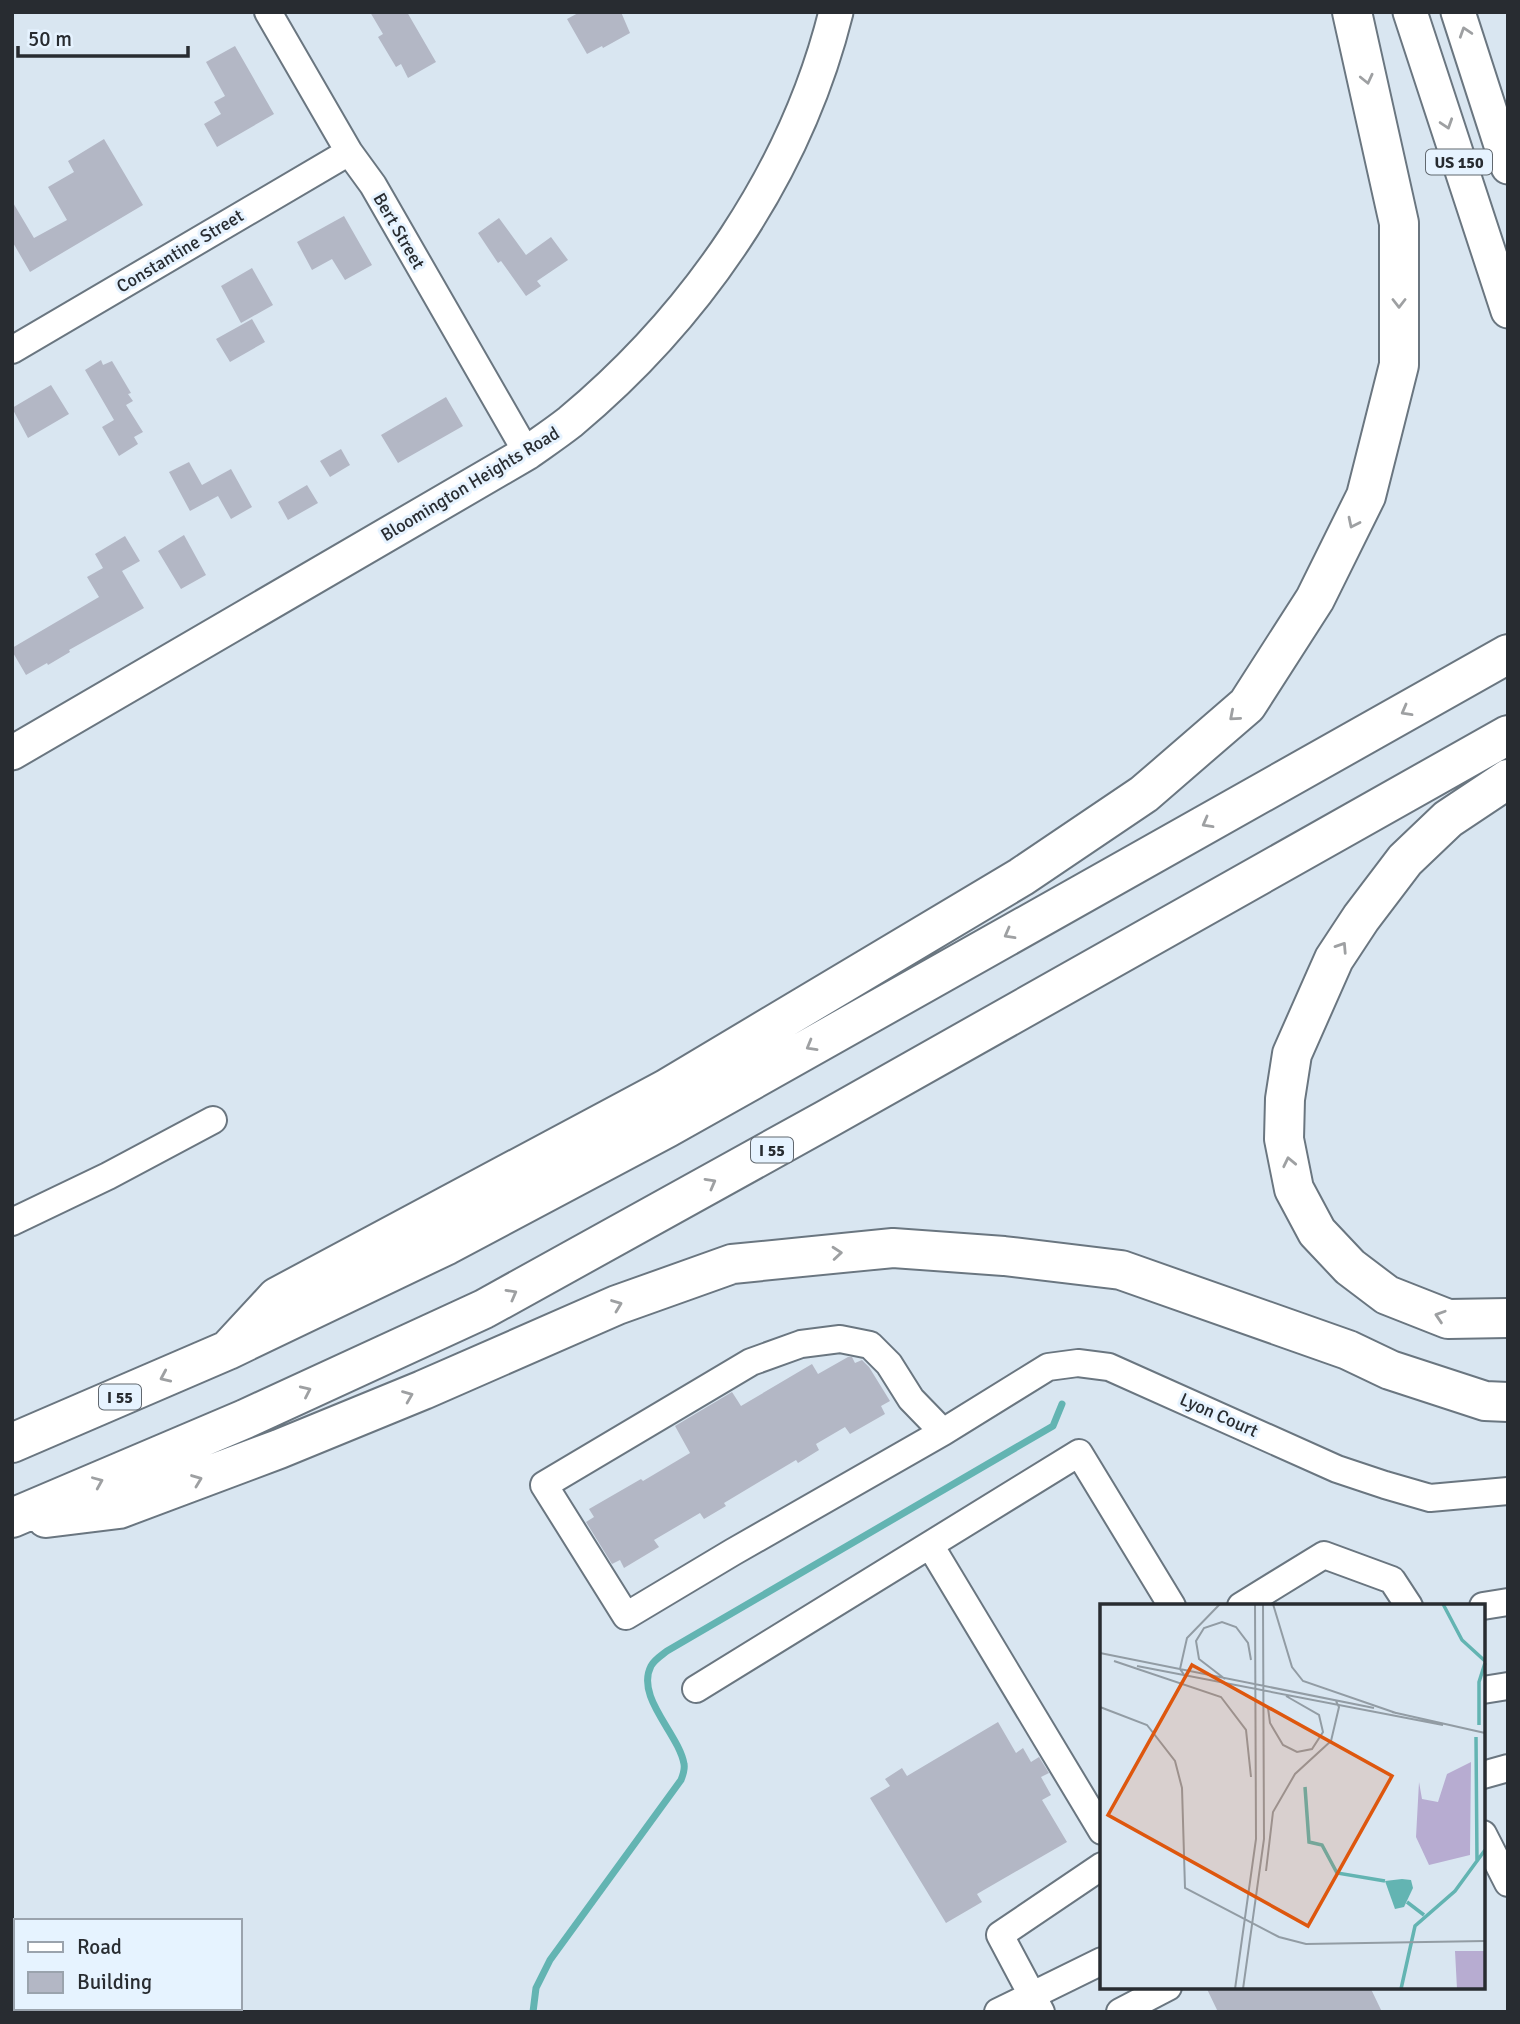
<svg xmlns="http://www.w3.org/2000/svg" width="1520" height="2024" viewBox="0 0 1520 2024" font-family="Signika,sans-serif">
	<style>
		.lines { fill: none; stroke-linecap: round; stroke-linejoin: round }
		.stream { stroke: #63b4b2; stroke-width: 7 }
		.building { fill: #b3b7c5 }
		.minor-casing { stroke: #6a7680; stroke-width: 30 }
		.major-casing { stroke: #6a7680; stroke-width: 37 }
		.highway-casing { stroke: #6a7680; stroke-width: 42 }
		.minor { stroke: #fff; stroke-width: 26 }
		.major { stroke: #fff; stroke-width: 33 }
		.highway { stroke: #fff; stroke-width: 38 }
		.oneway { stroke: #9ea0a2 }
		.labels { text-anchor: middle; stroke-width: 6; stroke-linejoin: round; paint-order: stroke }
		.shield { fill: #e6f3ff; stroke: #61686f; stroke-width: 2 }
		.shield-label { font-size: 16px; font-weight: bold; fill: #282c31 }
		.street-label { font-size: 18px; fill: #282c31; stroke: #e6f3ff }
		.inset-river { fill: none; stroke: #63b4b2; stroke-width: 3.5 }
		.inset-road { fill: none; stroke: #929ca4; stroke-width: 2 }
		.view { fill: #de570e; fill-opacity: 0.15; stroke: #de570e; stroke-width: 3.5 }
		.inset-edge { fill: none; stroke: #282c31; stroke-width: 3.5 }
	</style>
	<rect width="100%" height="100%" fill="#d9e6f1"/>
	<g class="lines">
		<path class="stream" d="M 533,2012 L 536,1988 L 550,1960 L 681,1780 C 683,1775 685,1769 684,1764 C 679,1734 635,1697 651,1666 C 654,1660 662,1655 667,1651 L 1053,1426 L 1062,1404"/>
	</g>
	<path class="building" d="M 370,12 L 407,12 L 436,62 L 408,78 L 401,64 L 396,67 L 378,37 L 383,34 Z
		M 580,12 L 621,12 L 630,33 L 603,48 L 602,46 L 587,54 L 567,19 Z
		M 235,46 L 274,114 L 217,147 L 204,124 L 221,114 L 214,102 L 225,96 L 206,62 Z
		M 104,139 L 143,205 L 30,272 L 12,241 L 12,201 L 34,238 L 67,220 L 48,187 L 74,172 L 68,161 Z
		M 344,216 L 372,265 L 345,280 L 332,259 L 312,270 L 297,242 Z
		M 499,218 L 526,255 L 551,237 L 568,260 L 537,281 L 541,286 L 526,296 L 501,261 L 498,263 L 478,233 Z
		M 252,268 L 273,305 L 241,323 L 221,286 Z
		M 252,319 L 265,342 L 230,362 L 216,339 Z
		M 101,360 L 103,365 L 112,361 L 131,393 L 128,394 L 133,401 L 126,405 L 143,432 L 134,437 L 138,444 L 119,456 L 102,427 L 114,420 L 85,370 Z
		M 51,385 L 69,414 L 28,438 L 12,408 Z
		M 446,397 L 463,426 L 398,463 L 381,435 Z
		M 341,449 L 350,465 L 330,477 L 320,461 Z
		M 189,462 L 202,485 L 231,469 L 252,507 L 231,519 L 218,496 L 190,511 L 169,472 Z
		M 307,485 L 318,503 L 288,520 L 278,502 Z
		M 184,535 L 206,575 L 181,589 L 158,551 Z
		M 125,536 L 140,561 L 122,571 L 144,608 L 69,650 L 70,652 L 48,665 L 47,663 L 26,675 L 12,651 L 12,648 L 99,597 L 87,577 L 103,568 L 95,554 Z
		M 848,1357 L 852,1357 L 855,1363 L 862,1360 L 869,1367 L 890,1401 L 881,1406 L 885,1414 L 850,1434 L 845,1427 L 816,1444 L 819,1450 L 798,1463 L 796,1460 L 724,1503 L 726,1506 L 704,1519 L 700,1513 L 654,1540 L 659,1547 L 624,1568 L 620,1560 L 612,1564 L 586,1522 L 594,1517 L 589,1509 L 641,1479 L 643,1481 L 690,1453 L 675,1426 L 732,1392 L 741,1406 L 812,1364 L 818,1374 Z
		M 998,1722 L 1016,1753 L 1023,1748 L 1031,1762 L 1039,1757 L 1049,1773 L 1041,1777 L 1051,1795 L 1042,1800 L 1067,1842 L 977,1894 L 982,1902 L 946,1923 L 870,1798 L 890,1786 L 885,1779 L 902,1768 L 907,1776 Z
		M 1206,1987 L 1370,1987 L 1382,2012 L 1218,2012 Z"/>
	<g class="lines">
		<g class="minor-casing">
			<path id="minor" d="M 268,12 L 349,152 L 373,185 L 527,453
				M 12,350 L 349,152
				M 12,1222 L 108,1176 L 213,1120
				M 943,1432 L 911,1399 L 889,1364 L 870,1345 L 840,1339 L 801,1344 L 751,1362 L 544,1485 L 626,1616 L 733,1552 L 943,1432 L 1048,1367 L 1078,1363 L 1109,1367 L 1337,1469 L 1385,1485 L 1430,1498 L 1508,1491
				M 930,1545 L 1102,1831
				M 1241,1606 L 1324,1555 L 1392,1580 L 1409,1606
				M 1483,1606 L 1508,1602
				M 696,1689 L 1079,1453 L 1172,1606
				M 1483,1690 L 1508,1686
				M 1483,1775 L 1508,1768
				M 1483,1834 L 1508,1883
				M 998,2012 L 1102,1961
				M 1041,2012 L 1000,1935 L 1102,1866
				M 1120,2012 L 1168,1987"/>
		</g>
		<g class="major-casing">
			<path id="major" d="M 1410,12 L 1508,311
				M 1458,12 L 1508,167
				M 12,753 L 527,453 C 541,443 556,433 570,422 C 696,317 796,173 836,12"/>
		</g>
		<g class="highway-casing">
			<path id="highway" d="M 1508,779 L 1448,819 L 1405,860 L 1361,918 L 1334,959 L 1292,1054 L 1285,1099 L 1284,1139 L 1294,1189 L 1317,1232 L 1350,1267 L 1387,1295 L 1448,1319 L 1508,1318
				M 228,1350 L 277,1297 L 666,1089 L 1021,877 L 1144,794 L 1247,705 L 1315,599 L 1366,496 L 1399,365 L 1399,223 L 1352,12
				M 12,1443 L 228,1350 L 447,1245 L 667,1128 L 1508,654
				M 12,1518 L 245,1419 L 484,1309 L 827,1119 L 1508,735
				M 46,1518 L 119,1509 L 279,1449 L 423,1390 L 617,1305 L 732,1264 L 893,1248 L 1004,1256 L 1121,1270 L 1348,1350 L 1390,1370 L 1485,1401 L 1508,1402"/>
		</g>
		<use href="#minor" class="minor"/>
		<use href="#major" class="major"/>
		<use href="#highway" class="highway"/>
	</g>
	<defs><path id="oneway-chevron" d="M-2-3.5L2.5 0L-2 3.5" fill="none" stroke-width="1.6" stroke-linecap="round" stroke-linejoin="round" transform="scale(1.75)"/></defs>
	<g class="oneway">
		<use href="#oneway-chevron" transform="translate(1465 32) rotate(-108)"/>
		<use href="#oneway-chevron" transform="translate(1367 79) rotate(77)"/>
		<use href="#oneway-chevron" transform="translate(1447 124) rotate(72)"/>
		<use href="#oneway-chevron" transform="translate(1399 303) rotate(90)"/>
		<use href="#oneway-chevron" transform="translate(1353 523) rotate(116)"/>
		<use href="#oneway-chevron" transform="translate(1406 711) rotate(151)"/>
		<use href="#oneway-chevron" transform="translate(1234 716) rotate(139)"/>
		<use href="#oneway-chevron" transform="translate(1207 823) rotate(151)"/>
		<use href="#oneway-chevron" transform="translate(1009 934) rotate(151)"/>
		<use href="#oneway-chevron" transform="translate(1342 947) rotate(-57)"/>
		<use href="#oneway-chevron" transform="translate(811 1046) rotate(150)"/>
		<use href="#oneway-chevron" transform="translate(1289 1162) rotate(-102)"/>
		<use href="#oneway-chevron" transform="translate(711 1183) rotate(-29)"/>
		<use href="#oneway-chevron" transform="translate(837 1253) rotate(-5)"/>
		<use href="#oneway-chevron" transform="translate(512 1294) rotate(-29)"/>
		<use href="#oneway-chevron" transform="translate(617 1305) rotate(-21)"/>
		<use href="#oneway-chevron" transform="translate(1440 1316) rotate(-162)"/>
		<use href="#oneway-chevron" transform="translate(165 1377) rotate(156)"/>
		<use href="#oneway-chevron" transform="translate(306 1391) rotate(-25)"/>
		<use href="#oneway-chevron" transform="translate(408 1396) rotate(-22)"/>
		<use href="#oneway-chevron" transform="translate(197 1480) rotate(-21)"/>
		<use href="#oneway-chevron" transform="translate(98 1482) rotate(-23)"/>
	</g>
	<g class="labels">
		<g class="shield">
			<rect x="1426" y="149.5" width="66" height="25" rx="5"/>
			<rect x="751" y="1137.5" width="42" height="25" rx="5"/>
			<rect x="99" y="1384.5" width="42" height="25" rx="5"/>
		</g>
		<g class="shield-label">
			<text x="1459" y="168">US 150</text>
			<text x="772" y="1156">I 55</text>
			<text x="120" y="1403">I 55</text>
		</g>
		<g class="street-label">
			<text transform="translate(399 231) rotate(60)" y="6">Bert Street</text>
			<text transform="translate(180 251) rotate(-31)" y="6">Constantine Street</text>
			<text transform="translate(470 484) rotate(-31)" y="6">Bloomington Heights Road</text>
			<text transform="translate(1219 1415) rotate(24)" y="6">Lyon Court</text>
		</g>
	</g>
	<g transform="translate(1100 1604)">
		<rect width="385" height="385" fill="#d9e6f1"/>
		<path d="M 371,158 L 370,251 L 329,261 L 316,233 L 319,178 L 322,195 L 338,198 L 347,170 ZM 355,347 L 385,347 L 385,385 L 357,385 Z" fill="#b7acd1"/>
		<path d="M 302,275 L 311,276 L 313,284 L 304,303 L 295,305 L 285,277 Z" fill="#63b4b2"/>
		<path class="inset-river" d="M 343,0 L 362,36 L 385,57M 379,121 L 379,78 L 385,59M 376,133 L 377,256M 205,183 L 209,238 L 222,241 L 237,269 L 285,277M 307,298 L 324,311M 301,385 L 315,322 L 355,287 L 385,246"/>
		<path class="inset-road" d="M 173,0 L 192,63 L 203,77 L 296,109M 0,49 L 274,104M 14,57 L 121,93 L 146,126 L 151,173M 37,62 L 343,121M 85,72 L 80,65 L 87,34 L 120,0M 125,75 L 99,55 L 96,37 L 104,24 L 122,18 L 136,23 L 148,39 L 151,56M 0,103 L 47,121 L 75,157 L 82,184 L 85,284 L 179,333 L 206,340 L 385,337M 168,104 L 170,119 L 183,141 L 197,148 L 212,145 L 223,128 L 219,111 L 186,92M 292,108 L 385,129M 166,267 L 173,208 L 195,170 L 231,137 L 239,103 L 236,97M 135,385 L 156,235 L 155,0M 143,385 L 164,235 L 163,0"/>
		<path class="view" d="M 92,61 L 292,172 L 208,322 L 8,211 Z"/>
		<rect width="385" height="385" class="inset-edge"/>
	</g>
	<rect width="1520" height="2024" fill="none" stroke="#282c31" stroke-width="28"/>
	<rect x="14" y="1919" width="228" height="91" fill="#e6f3ff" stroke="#9aa3ad" stroke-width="2"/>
	<rect x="28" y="1942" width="35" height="10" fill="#ffffff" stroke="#9aa3ad" stroke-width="2"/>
	<text x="77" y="1954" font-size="21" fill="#282c31">Road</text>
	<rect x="28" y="1972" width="35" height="21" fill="#b3b7c5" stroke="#9aa3ad" stroke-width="2"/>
	<text x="77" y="1989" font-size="21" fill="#282c31">Building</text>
	<path d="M18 46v10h170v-10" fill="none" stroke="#282c31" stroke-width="3.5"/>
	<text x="28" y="46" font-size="21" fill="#282c31" stroke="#e6f3ff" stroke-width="5" paint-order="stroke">50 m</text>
</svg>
